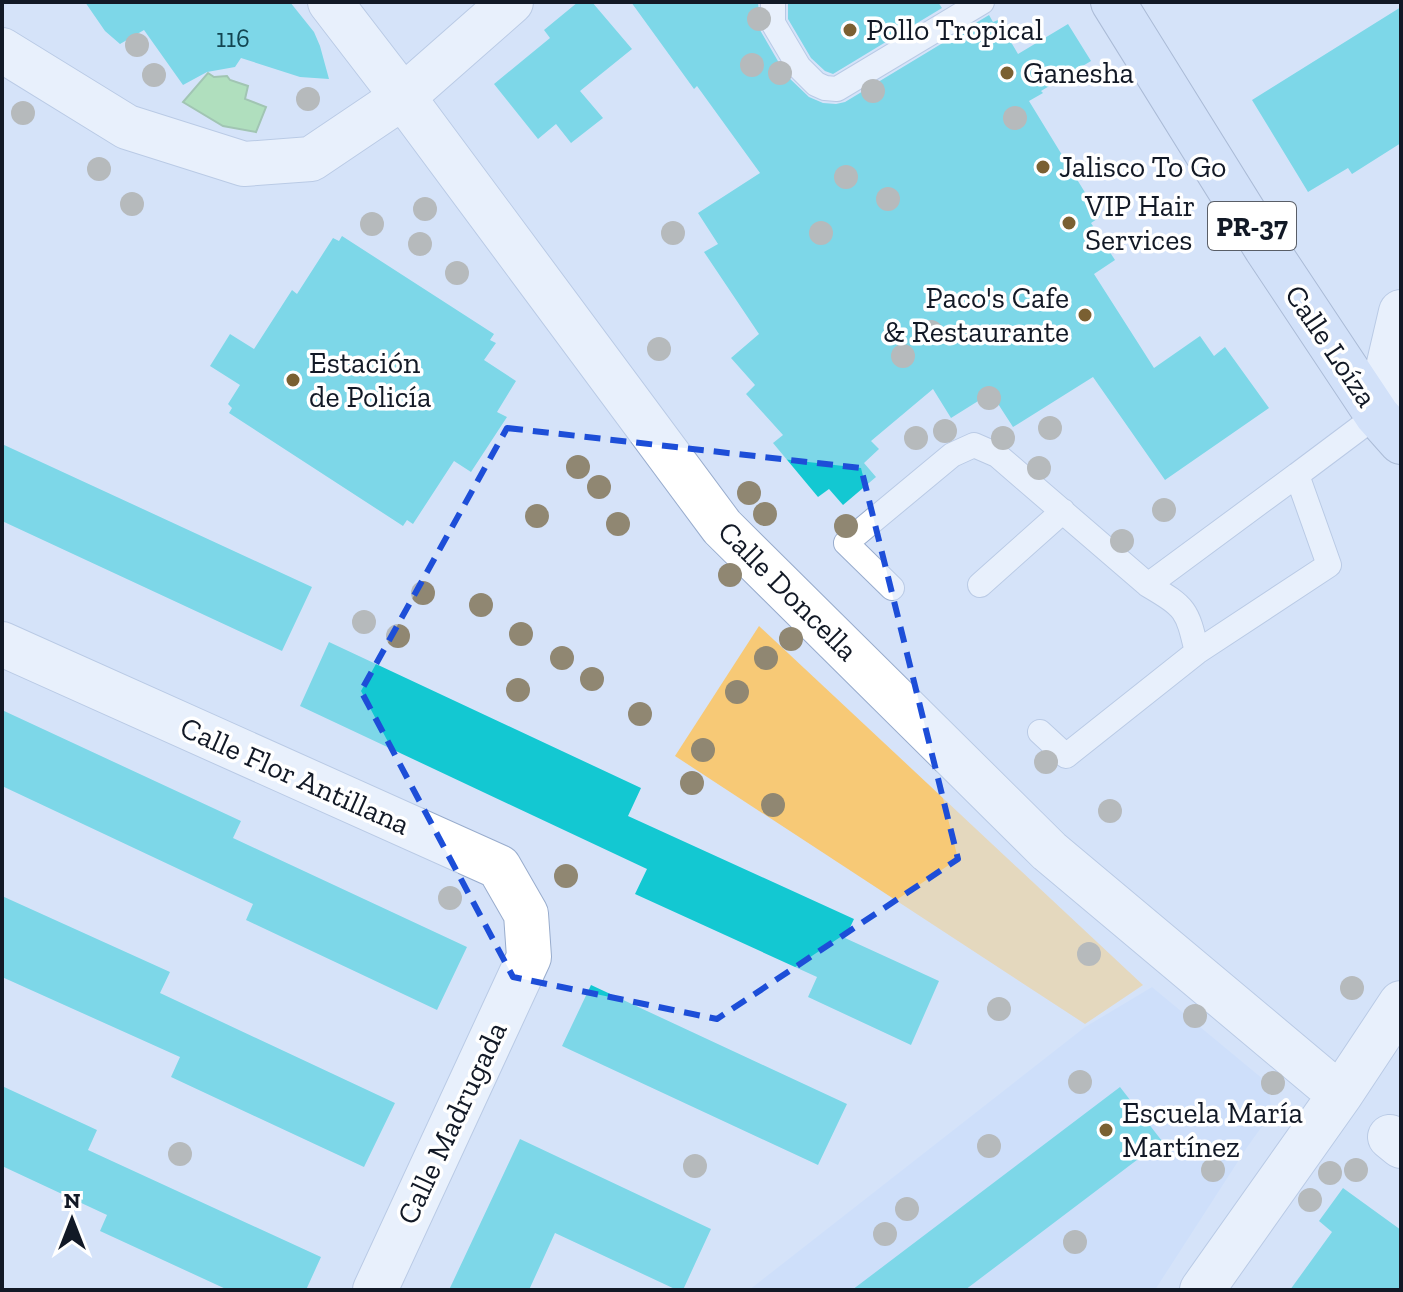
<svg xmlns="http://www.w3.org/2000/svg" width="1403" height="1292" viewBox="0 0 1403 1292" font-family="'Zilla Slab',serif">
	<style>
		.built { fill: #c6dafb }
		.green { fill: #f7c976 }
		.water { fill: #84da76; stroke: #62a05e; stroke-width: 2 }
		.building { fill: #13c8d2 }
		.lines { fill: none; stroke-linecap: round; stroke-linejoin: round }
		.service-casing { stroke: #98accd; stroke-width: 26 }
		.minor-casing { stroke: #98accd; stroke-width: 46 }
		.primary-casing { stroke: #778aac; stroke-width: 46 }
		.service { stroke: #fff; stroke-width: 24 }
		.minor { stroke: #fff; stroke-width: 44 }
		.primary { stroke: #ceddf8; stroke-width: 44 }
		.tree { fill: #908772 }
		.marked { fill: none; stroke: #1d4ed8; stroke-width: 6; stroke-dasharray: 16 10; stroke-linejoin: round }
		.poi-dot { fill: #7a6032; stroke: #fff; stroke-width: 3 }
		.labels { text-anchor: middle; stroke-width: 7; stroke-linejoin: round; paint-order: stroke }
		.number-label { font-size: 26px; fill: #124551 }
		.shield { fill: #fff; stroke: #595e67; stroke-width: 2 }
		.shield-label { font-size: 28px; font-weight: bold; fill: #121926 }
		.poi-label { font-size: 30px; fill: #121926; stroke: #fff; text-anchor: start }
		.street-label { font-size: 30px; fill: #121926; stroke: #fff }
	</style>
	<rect width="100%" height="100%" fill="#d6e3f9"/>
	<path class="built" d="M 1152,987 L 1269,1084 L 1271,1114 L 1248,1146 L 1155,1290 L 749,1290 L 1085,1027 Z"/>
	<path class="green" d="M 759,626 L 1143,985 L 1085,1024 L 675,756 Z"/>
	<path class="water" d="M 208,73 L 214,77 L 227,76 L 230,80 L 248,86 L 245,99 L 266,107 L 256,132 L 223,126 L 183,102 Z"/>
	<path class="building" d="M 85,2 L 290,2 L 314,32 L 320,46 L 329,79 L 300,77 L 241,58 L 235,67 L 207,72 L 183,85 L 144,30 L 120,44 L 105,31 Z
		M 578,2 L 592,2 L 632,49 L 580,91 L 603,118 L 571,143 L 556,124 L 538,139 L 494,84 L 550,38 L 544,30 Z
		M 631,2 L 758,2 L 760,30 L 786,75 L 809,97 L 823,103 L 836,104 L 845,102 L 989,15 L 993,22 L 998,20 L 1018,54 L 1068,24 L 1091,61 L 1041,91 L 1043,93 L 1029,101 L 1100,217 L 1091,223 L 1115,260 L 1094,274 L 1154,368 L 1200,336 L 1214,356 L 1225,347 L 1269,408 L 1165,480 L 1093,377 L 1013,427 L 991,393 L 951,418 L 933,389 L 871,441 L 879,449 L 864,463 L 876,477 L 843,505 L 829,489 L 818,497 L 773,443 L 783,435 L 746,394 L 755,385 L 731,358 L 759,334 L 704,252 L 718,244 L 698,213 L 760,173 L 697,86 L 694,89 Z
		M 788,2 L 938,2 L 942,8 L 833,74 L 825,71 L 811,58 L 788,19 Z
		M 1401,7 L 1401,143 L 1352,174 L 1348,168 L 1308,192 L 1252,100 Z
		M 342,236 L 494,334 L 490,340 L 496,343 L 484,360 L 516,381 L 497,412 L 507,417 L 471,472 L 454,461 L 413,524 L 407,520 L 403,526 L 229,413 L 232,408 L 228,404 L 240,385 L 210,366 L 230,334 L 254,349 L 292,290 L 297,294 L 333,238 L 339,241 Z
		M 2,444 L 312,587 L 282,651 L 2,521 Z
		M 329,642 L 641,788 L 628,816 L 854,919 L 845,938 L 939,981 L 911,1045 L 808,997 L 817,977 L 635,894 L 647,869 L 300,706 Z
		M 2,710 L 241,821 L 233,838 L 467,947 L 437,1010 L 246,920 L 253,904 L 2,786 Z
		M 2,896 L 170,972 L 160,993 L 395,1103 L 364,1167 L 171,1077 L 180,1057 L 2,977 Z
		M 591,985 L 847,1104 L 818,1165 L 562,1046 Z
		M 2,1086 L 97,1130 L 88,1150 L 321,1257 L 306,1290 L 228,1290 L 100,1231 L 107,1215 L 2,1166 Z
		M 1120,1087 L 1162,1141 L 965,1290 L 852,1290 Z
		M 520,1139 L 711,1229 L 683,1290 L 677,1290 L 555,1233 L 529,1290 L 449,1290 Z
		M 1343,1188 L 1401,1230 L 1401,1290 L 1290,1290 L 1332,1232 L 1319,1221 Z"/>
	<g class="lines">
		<g class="service-casing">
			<path id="service" d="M 773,2 L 773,23 L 799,67 L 816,84 L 825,88 L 837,89 L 982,2
				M 1297,475 L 1377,415
				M 980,585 L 1063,511
				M 1148,585 C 1187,608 1187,610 1197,652
				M 892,588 L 846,543 L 952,455 L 974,445 L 997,455 L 1148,585 L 1297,475 L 1329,565 L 1197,652 L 1066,756 L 1040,732"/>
		</g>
		<g class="minor-casing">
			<path id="minor" d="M 330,2 L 403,97 L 722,527 L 1049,851 L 1340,1095
				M 2,50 L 127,127 L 244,164 L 311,159 L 403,97 L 511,2
				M 1377,415 L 1401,312
				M 2,644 L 499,867 L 526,914 L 529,957 L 375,1290
				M 1390,1137 L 1401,1146
				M 1202,1290 L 1340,1095 L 1401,1003"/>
		</g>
		<g class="primary-casing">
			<path id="primary" d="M 1113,2 L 1266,248 L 1377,415 L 1401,442"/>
		</g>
		<use href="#service" class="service"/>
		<use href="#minor" class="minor"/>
		<use href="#primary" class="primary"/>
	</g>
	<g class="tree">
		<circle cx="759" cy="19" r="12"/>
		<circle cx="137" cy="45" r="12"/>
		<circle cx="752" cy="65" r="12"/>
		<circle cx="780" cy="73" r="12"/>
		<circle cx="154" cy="75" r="12"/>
		<circle cx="873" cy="91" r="12"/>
		<circle cx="308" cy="99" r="12"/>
		<circle cx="23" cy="113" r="12"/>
		<circle cx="1015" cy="118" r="12"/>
		<circle cx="99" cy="169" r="12"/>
		<circle cx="846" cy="177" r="12"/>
		<circle cx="888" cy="199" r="12"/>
		<circle cx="132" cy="204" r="12"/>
		<circle cx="425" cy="209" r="12"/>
		<circle cx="372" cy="224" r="12"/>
		<circle cx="673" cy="233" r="12"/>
		<circle cx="821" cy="233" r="12"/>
		<circle cx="420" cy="244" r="12"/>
		<circle cx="457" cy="273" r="12"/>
		<circle cx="931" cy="332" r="12"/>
		<circle cx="659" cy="349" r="12"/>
		<circle cx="903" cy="356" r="12"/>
		<circle cx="989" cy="398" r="12"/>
		<circle cx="1050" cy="428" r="12"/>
		<circle cx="945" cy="431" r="12"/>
		<circle cx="916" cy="438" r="12"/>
		<circle cx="1003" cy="438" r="12"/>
		<circle cx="578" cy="467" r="12"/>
		<circle cx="1039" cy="468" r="12"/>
		<circle cx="599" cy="487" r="12"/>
		<circle cx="749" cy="493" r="12"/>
		<circle cx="1164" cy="510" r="12"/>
		<circle cx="765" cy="514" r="12"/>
		<circle cx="537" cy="516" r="12"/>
		<circle cx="618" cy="524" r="12"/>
		<circle cx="846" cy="526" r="12"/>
		<circle cx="1122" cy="541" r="12"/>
		<circle cx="730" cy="575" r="12"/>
		<circle cx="423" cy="593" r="12"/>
		<circle cx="481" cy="605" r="12"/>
		<circle cx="364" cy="622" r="12"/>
		<circle cx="521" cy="634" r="12"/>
		<circle cx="398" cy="636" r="12"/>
		<circle cx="791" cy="639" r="12"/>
		<circle cx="562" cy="658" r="12"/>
		<circle cx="766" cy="658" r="12"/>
		<circle cx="592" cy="679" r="12"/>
		<circle cx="518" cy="690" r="12"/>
		<circle cx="737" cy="692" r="12"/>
		<circle cx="640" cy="714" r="12"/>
		<circle cx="703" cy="750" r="12"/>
		<circle cx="1046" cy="762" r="12"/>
		<circle cx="692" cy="783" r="12"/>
		<circle cx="773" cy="805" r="12"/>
		<circle cx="1110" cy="811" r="12"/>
		<circle cx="566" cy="876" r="12"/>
		<circle cx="450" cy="898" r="12"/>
		<circle cx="1089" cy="954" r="12"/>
		<circle cx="1352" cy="988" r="12"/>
		<circle cx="999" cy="1009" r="12"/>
		<circle cx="1195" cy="1016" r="12"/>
		<circle cx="1080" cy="1082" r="12"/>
		<circle cx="1273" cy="1083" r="12"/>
		<circle cx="989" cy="1146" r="12"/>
		<circle cx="180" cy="1154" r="12"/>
		<circle cx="695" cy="1166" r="12"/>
		<circle cx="1213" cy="1170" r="12"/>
		<circle cx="1356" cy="1170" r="12"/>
		<circle cx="1330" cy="1173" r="12"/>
		<circle cx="1310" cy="1200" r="12"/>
		<circle cx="907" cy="1209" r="12"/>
		<circle cx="885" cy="1234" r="12"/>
		<circle cx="1075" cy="1242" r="12"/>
	</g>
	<path d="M0 0H1403V1292H0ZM 507,428 L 861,468 L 958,859 L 717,1019 L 513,977 L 361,691 Z" fill="#d6e3f9" fill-opacity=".55" fill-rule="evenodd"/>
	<path class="marked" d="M 507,428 L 861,468 L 958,859 L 717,1019 L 513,977 L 361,691 Z"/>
	<g class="poi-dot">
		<circle cx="850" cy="30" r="8"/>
		<circle cx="1007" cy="73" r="8"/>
		<circle cx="1043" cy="167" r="8"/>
		<circle cx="1069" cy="223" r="8"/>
		<circle cx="1085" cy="315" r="8"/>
		<circle cx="293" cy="380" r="8"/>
		<circle cx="1106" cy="1130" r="8"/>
	</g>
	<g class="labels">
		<g class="number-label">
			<text x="233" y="47">116</text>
		</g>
		<rect class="shield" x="1208" y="202" width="88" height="48" rx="6"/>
		<g class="shield-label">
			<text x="1252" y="236">PR-37</text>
		</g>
		<g class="poi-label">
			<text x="866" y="40">Pollo Tropical</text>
			<text x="1023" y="83">Ganesha</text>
			<text x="1059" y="177">Jalisco To Go</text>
			<text x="1085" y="216">VIP Hair<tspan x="1085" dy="34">Services</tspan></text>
			<text x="1069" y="308" text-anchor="end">Paco's Cafe<tspan x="1069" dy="34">&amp; Restaurante</tspan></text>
			<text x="309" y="373">Estación<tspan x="309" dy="34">de Policía</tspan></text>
			<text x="1122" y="1123">Escuela María<tspan x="1122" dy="34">Martínez</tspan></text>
		</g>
		<g class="street-label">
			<text transform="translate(1331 346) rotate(56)" y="10">Calle Loíza</text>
			<text transform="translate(788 591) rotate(45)" y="10">Calle Doncella</text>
			<text transform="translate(295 776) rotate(24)" y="10">Calle Flor Antillana</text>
			<text transform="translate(452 1123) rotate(-65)" y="10">Calle Madrugada</text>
		</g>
	</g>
	<rect width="1403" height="1292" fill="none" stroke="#121926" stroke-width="8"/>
	<g transform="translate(72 1220)" stroke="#ffffff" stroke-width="6" paint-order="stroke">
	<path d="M0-6L14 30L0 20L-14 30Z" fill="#121926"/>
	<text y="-12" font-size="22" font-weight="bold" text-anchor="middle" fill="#121926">N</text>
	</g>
</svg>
